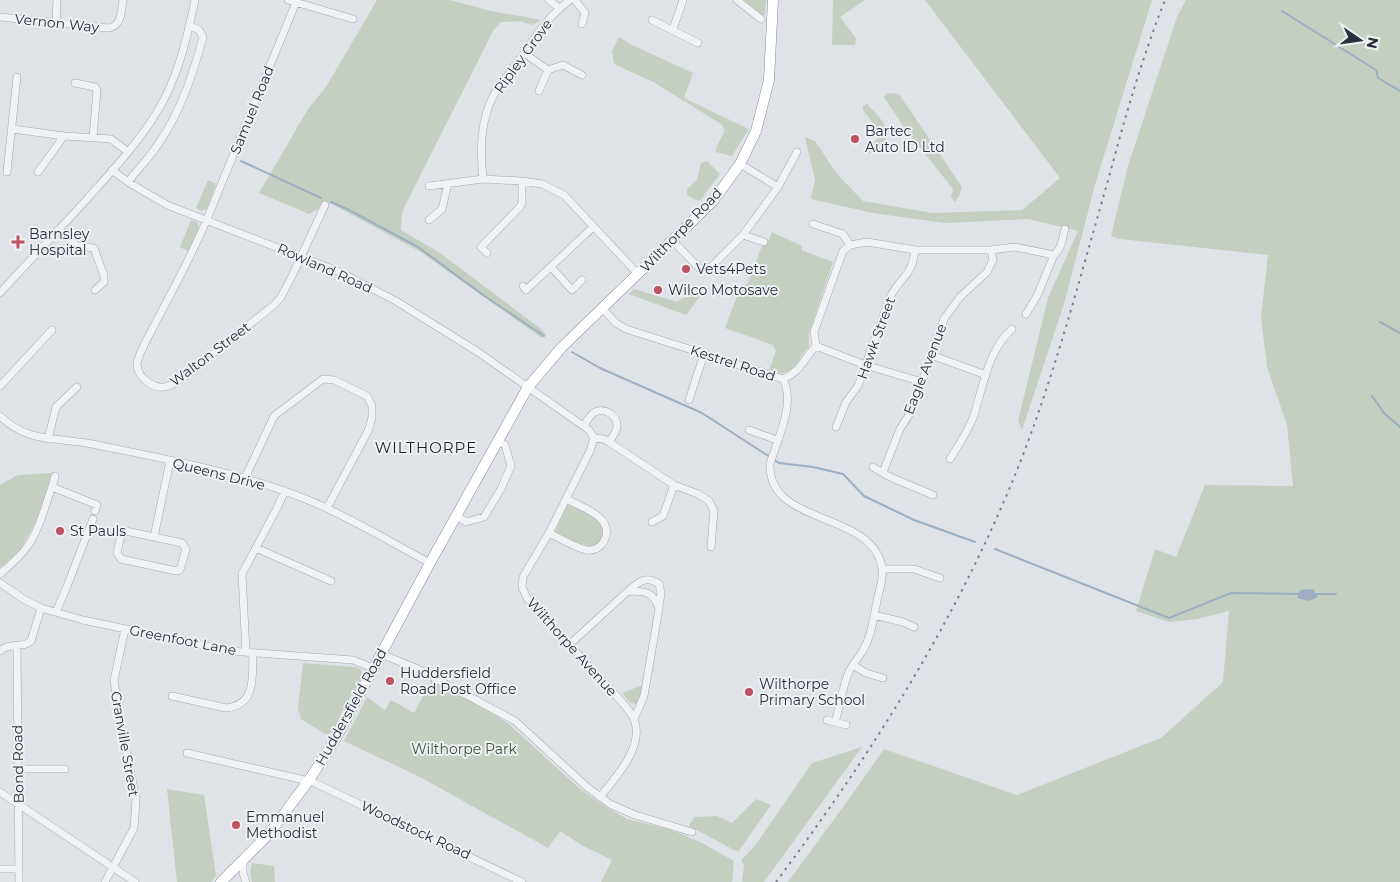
<svg xmlns="http://www.w3.org/2000/svg" width="1400" height="882" viewBox="0 0 1400 882" font-family="Montserrat,sans-serif">
	<style>
		.green { fill: #c4cfc1 }
		.water { fill: #9eafc2 }
		.lines { fill: none; stroke-linecap: round; stroke-linejoin: round }
		.stream { stroke: #9eafc2; stroke-width: 2 }
		.minor-casing { stroke: #a5a9af; stroke-width: 8 }
		.highway-casing { stroke: #888f9b; stroke-width: 11 }
		.minor { stroke: #f1f2f5; stroke-width: 7 }
		.highway { stroke: #fff; stroke-width: 10 }
		.rail { stroke: #7a818e; stroke-width: 2; stroke-dasharray: 2.5 5; stroke-linecap: butt }
		.poi-dot { fill: #bd5261; stroke: #eef0f4; stroke-width: 2 }
		.labels { text-anchor: middle; stroke-width: 4; stroke-linejoin: round; paint-order: stroke }
		.street-label { font-size: 14px; fill: #2a303b; stroke: #eef0f4 }
		.poi-label { font-size: 14px; fill: #2a303b; stroke: #eef0f4; text-anchor: start }
		.park-label { font-size: 14px; fill: #3e5539; stroke: #eef0f4 }
		.neighbourhood-label { font-size: 15px; letter-spacing: 1px; fill: #1c212c; stroke: #eef0f4 }
	</style>
	<rect width="100%" height="100%" fill="#dfe2e6"/>
	<path class="green" d="M 377,0 L 450,0 L 491,11 L 541,20 L 533,25 L 520,21 L 501,22 L 493,31 L 402,212 L 401,230 L 440,253 L 541,329 L 546,335 L 542,338 L 421,252 L 330,203 L 309,214 L 259,193 L 308,109 L 326,87 Z
		M 744,0 L 766,0 L 765,15 L 762,15 Z
		M 833,0 L 865,0 L 840,17 L 856,38 L 855,45 L 832,45 Z
		M 925,0 L 1152,0 L 1095,185 L 1064,304 L 1022,430 L 1018,421 L 1048,298 L 1078,231 L 1028,219 L 945,223 L 873,213 L 811,199 L 815,180 L 805,137 L 815,141 L 837,174 L 863,201 L 932,213 L 1022,210 L 1060,178 Z
		M 1186,0 L 1400,0 L 1400,882 L 788,882 L 846,803 L 884,749 L 1017,795 L 1161,738 L 1223,682 L 1229,611 L 1198,619 L 1169,622 L 1136,611 L 1155,549 L 1176,557 L 1205,485 L 1293,486 L 1287,425 L 1267,367 L 1261,317 L 1268,255 L 1120,239 L 1111,236 L 1128,166 L 1177,17 Z
		M 619,37 L 632,45 L 693,73 L 684,98 L 749,129 L 732,156 L 716,152 L 716,148 L 725,130 L 721,124 L 655,83 L 614,64 L 612,51 Z
		M 888,93 L 899,94 L 962,187 L 960,194 L 955,202 L 951,197 L 953,189 L 906,130 L 884,97 Z
		M 867,104 C 876,114 896,130 883,144 C 879,148 873,150 869,153 L 865,152 L 866,148 L 882,135 L 863,110 L 863,106 Z
		M 707,161 L 720,174 L 700,201 L 694,199 L 687,195 L 687,189 L 697,180 L 701,163 Z
		M 208,180 L 216,184 L 207,209 L 201,211 L 196,208 Z
		M 191,220 L 197,222 L 199,229 L 189,252 L 180,247 Z
		M 772,232 L 802,246 L 801,250 L 833,262 L 809,334 L 809,347 C 795,360 796,379 769,371 L 776,351 L 773,345 L 725,328 L 740,288 L 748,283 L 762,246 L 767,244 Z
		M 634,289 L 677,302 L 683,298 L 701,295 L 686,315 L 629,294 Z
		M 53,473 L 40,514 L 21,549 L 0,568 L 0,485 L 18,475 Z
		M 568,503 L 600,520 L 605,534 C 593,559 572,540 555,532 Z
		M 303,663 L 354,667 L 359,668 L 362,672 L 361,679 L 343,710 L 333,733 L 325,734 L 301,719 L 298,708 Z
		M 431,681 L 489,711 L 510,725 L 580,789 L 608,808 L 627,819 L 672,830 L 702,843 L 734,861 L 732,882 L 601,882 L 612,860 L 583,846 L 560,831 L 548,848 L 420,777 L 344,741 L 367,697 L 385,710 L 391,700 L 414,713 Z
		M 643,685 L 638,705 L 630,702 L 622,693 Z
		M 862,747 L 764,882 L 742,882 L 744,865 L 741,860 L 754,847 L 812,763 Z
		M 167,789 L 204,795 L 216,876 L 211,882 L 177,882 Z
		M 756,799 L 771,805 L 738,852 L 689,826 L 694,817 L 717,816 L 732,823 Z
		M 252,863 L 274,866 L 275,882 L 252,882 L 250,873 Z"/>
	<path class="water" d="M 1313,589 L 1318,597 L 1309,601 L 1297,598 L 1300,590 Z"/>
	<g class="lines">
		<path class="stream" d="M 1282,11 L 1376,70 L 1378,78 L 1400,91
			M 241,161 L 321,198
			M 331,202 L 349,210 L 418,247 L 483,295 L 544,336
			M 1380,322 L 1400,333
			M 572,352 L 600,368 L 702,413 L 770,457
			M 1372,396 L 1384,413 L 1400,427
			M 774,460 L 779,463 L 813,467 L 843,474 L 864,496 L 914,520 L 975,542
			M 995,549 L 1169,618 L 1231,593 L 1299,594
			M 1314,594 L 1336,594"/>
		<g class="minor-casing">
			<path id="minor" d="M 288,0 L 353,19
				M 297,0 L 207,219 C 192,255 174,288 156,322 C 151,332 138,354 137,364 C 137,372 143,379 149,383 C 162,392 172,385 183,378 L 275,304 L 281,297 L 292,276 L 325,205
				M 549,0 L 559,8
				M 575,0 L 585,13 L 582,24
				M 737,0 L 761,19
				M 0,17 L 108,28 C 122,26 121,12 123,0
				M 652,20 L 698,43
				M 56,22 L 57,0
				M 673,29 L 683,0
				M 524,53 L 548,70 L 563,65 L 582,75
				M 75,83 L 95,87 L 97,90 L 93,137
				M 539,91 L 548,70
				M 13,129 L 64,136 L 111,139 L 127,151
				M 740,164 L 778,187
				M 112,170 L 128,182 L 167,205 L 340,272 L 396,301 L 478,352 L 589,430 L 594,438 L 590,451 L 549,533 L 523,577 L 522,587 L 527,598 C 553,627 579,655 605,684 C 612,691 631,711 634,719 C 645,747 615,778 600,797
				M 7,172 L 17,77
				M 38,172 L 64,136
				M 483,179 C 480,150 480,119 495,93 C 504,79 515,66 525,52 C 538,32 551,14 570,0
				M 128,182 C 138,169 150,157 159,143 C 181,111 193,74 203,37 L 199,30 L 189,25
				M 429,186 L 483,179 L 522,181 L 542,184 L 564,195 L 638,274
				M 429,220 L 442,209 L 448,184
				M 813,224 L 843,234 L 850,245
				M 58,230 L 77,246 L 94,248 L 104,276 L 104,282 L 95,290
				M 743,235 L 764,242
				M 673,241 L 700,269 L 711,267 L 743,235 L 778,187 L 797,152
				M 487,253 L 481,247 L 519,208 L 522,203 L 522,181
				M 1054,255 C 1062,249 1062,238 1065,229
				M 551,267 L 572,290 L 582,280
				M 523,286 L 526,290 L 593,227
				M 0,293 C 29,261 59,230 88,198 C 112,171 138,143 157,112 C 178,78 187,38 195,0
				M 602,308 L 616,323 L 626,329 L 783,379 C 802,371 803,359 816,346 L 814,332 L 843,251 L 850,245 L 867,242 L 915,250 L 991,250 L 1015,247 L 1054,255 L 1037,296 L 1026,314
				M 816,346 L 865,365 L 922,382
				M 931,355 L 986,375
				M 783,379 C 796,404 777,440 770,464 C 768,527 873,510 882,568 C 884,579 879,590 877,601 C 873,619 872,636 862,652 C 857,660 851,666 848,674 C 842,689 840,707 835,722
				M 0,386 L 52,330
				M 689,400 L 704,354
				M 0,416 C 27,443 57,437 92,444 C 165,459 239,472 308,500 C 350,517 390,542 430,563
				M 584,425 C 587,421 590,415 595,412 C 605,407 618,416 617,427 C 616,433 612,437 609,442 L 604,439 L 594,438
				M 836,427 L 846,402 L 858,386 L 890,297 C 901,276 912,277 915,250
				M 749,430 L 777,440
				M 48,439 L 56,407 L 77,387
				M 609,442 L 674,485 L 698,494 L 709,501 L 714,511 L 711,547
				M 950,459 C 958,446 967,433 973,418 C 983,389 987,351 1012,329
				M 873,467 L 890,477 L 933,495
				M 883,472 L 900,429 L 912,410 L 917,396 L 944,319 L 960,297 L 987,272 L 993,260 L 991,250
				M 245,478 L 274,416 L 323,379 L 334,380 L 367,396 L 372,406 L 372,417 L 369,429 L 327,508
				M 52,487 L 55,476
				M 457,516 L 466,522 L 484,517 L 501,489 L 511,466 L 505,445 L 497,440
				M 652,522 L 663,516 L 674,485
				M 126,531 L 182,543 L 186,549 L 180,570 L 176,571 L 121,559 L 117,553 L 121,535 Z
				M 549,533 C 557,537 580,550 587,550 C 594,551 601,547 604,541 C 616,518 582,507 566,499
				M 154,537 L 170,461
				M 256,548 L 331,581
				M 882,569 L 914,569 L 940,578
				M 0,574 C 8,567 16,560 23,552 C 39,534 44,508 52,487 L 97,505 L 95,511
				M 0,583 L 25,600 L 41,608 L 83,620 L 230,651 L 353,660 L 373,668
				M 628,591 C 638,582 646,575 659,584 L 661,593 L 659,607
				M 56,612 L 66,589 L 93,519
				M 874,615 L 903,622 L 914,627
				M 17,645 L 19,882
				M 569,645 L 628,591 C 644,591 654,591 659,609 L 644,696 L 634,719
				M 0,651 C 9,642 23,649 31,641 L 41,608
				M 246,652 L 242,574 L 277,508 L 285,491
				M 381,654 L 418,669 L 515,721 L 587,787 L 610,804 L 635,815 L 692,832
				M 853,665 L 866,673 L 883,678
				M 172,696 L 226,708 C 257,705 252,676 253,653
				M 827,720 L 846,725
				M 187,753 L 313,782 L 522,882
				M 18,769 L 65,769
				M 0,792 L 135,882
				M 243,862 L 243,873 L 246,882
				M 0,869 L 18,869
				M 105,882 L 134,828 L 136,799 L 120,721 L 114,680 L 125,629"/>
		</g>
		<g class="highway-casing">
			<path id="highway" d="M 221,882 L 269,834 L 309,780 L 336,738 L 430,563 L 528,387 L 562,347 L 713,201 L 740,164 L 756,131 L 769,80 L 773,0"/>
		</g>
		<use href="#minor" class="minor"/>
		<use href="#highway" class="highway"/>
		<path class="rail" d="M 776,882 C 876,748 966,605 1026,447 C 1059,359 1083,267 1109,177 C 1125,117 1142,58 1165,0"/>
	</g>
	<g class="poi-dot">
		<circle cx="855" cy="139" r="5"/>
		<path d="M15.5 234.5h5v5h5v5h-5v5h-5v-5h-5v-5h5z"/>
		<circle cx="686" cy="269" r="5"/>
		<circle cx="658" cy="290" r="5"/>
		<circle cx="60" cy="531" r="5"/>
		<circle cx="390" cy="681" r="5"/>
		<circle cx="749" cy="692" r="5"/>
		<circle cx="236" cy="825" r="5"/>
	</g>
	<g class="labels">
		<g class="street-label">
			<text transform="translate(57 23) rotate(6)" y="5">Vernon Way</text>
			<text transform="translate(523 56) rotate(-54)" y="5">Ripley Grove</text>
			<text transform="translate(252 110) rotate(-68)" y="5">Samuel Road</text>
			<text transform="translate(681 230) rotate(-46)" y="5">Wilthorpe Road</text>
			<text transform="translate(325 268) rotate(24)" y="5">Rowland Road</text>
			<text transform="translate(876 338) rotate(-70)" y="5">Hawk Street</text>
			<text transform="translate(210 354) rotate(-37)" y="5">Walton Street</text>
			<text transform="translate(733 363) rotate(18)" y="5">Kestrel Road</text>
			<text transform="translate(925 369) rotate(-69)" y="5">Eagle Avenue</text>
			<text transform="translate(219 474) rotate(14)" y="5">Queens Drive</text>
			<text transform="translate(183 640) rotate(11)" y="5">Greenfoot Lane</text>
			<text transform="translate(572 647) rotate(48)" y="5">Wilthorpe Avenue</text>
			<text transform="translate(351 707) rotate(-61)" y="5">Huddersfield Road</text>
			<text transform="translate(125 744) rotate(80)" y="5">Granville Street</text>
			<text transform="translate(18 764) rotate(-91)" y="5">Bond Road</text>
			<text transform="translate(416 830) rotate(25)" y="5">Woodstock Road</text>
		</g>
		<g class="poi-label">
			<text x="865" y="136">Bartec<tspan x="865" dy="16">Auto ID Ltd</tspan></text>
			<text x="29" y="239">Barnsley<tspan x="29" dy="16">Hospital</tspan></text>
			<text x="696" y="274">Vets4Pets</text>
			<text x="668" y="295">Wilco Motosave</text>
			<text x="70" y="536">St Pauls</text>
			<text x="400" y="678">Huddersfield<tspan x="400" dy="16">Road Post Office</tspan></text>
			<text x="759" y="689">Wilthorpe<tspan x="759" dy="16">Primary School</tspan></text>
			<text x="246" y="822">Emmanuel<tspan x="246" dy="16">Methodist</tspan></text>
		</g>
		<g class="park-label">
			<text x="464" y="754">Wilthorpe Park</text>
		</g>
		<g class="neighbourhood-label">
			<text x="426" y="453">WILTHORPE</text>
		</g>
	</g>
	<g transform="translate(1360 40) rotate(103)" stroke="#eef0f4" stroke-width="4" paint-order="stroke">
	<path d="M0-4L9 19L0 12L-9 19Z" fill="#2a303b"/>
	<text y="-8" font-size="14" font-weight="bold" text-anchor="middle" fill="#2a303b">N</text>
	</g>
</svg>
